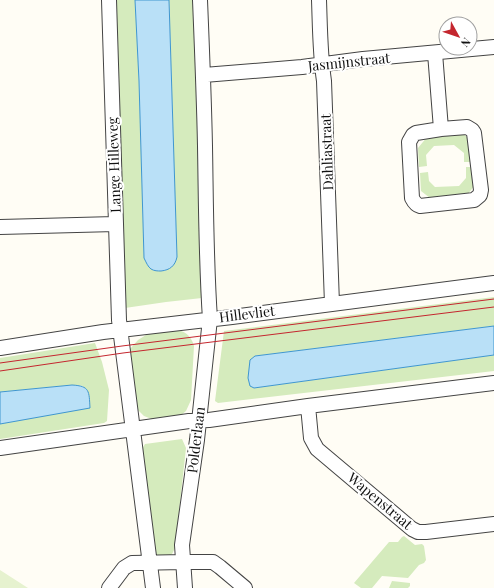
<svg xmlns="http://www.w3.org/2000/svg" width="494" height="588" viewBox="0 0 494 588" font-family="'Playfair Display',serif">
	<style>
		.green { fill: #d5ebbd }
		.pitch { fill: #e6f2cf }
		.water { fill: #b9e0f7; stroke: #3f96cf }
		.lines { fill: none; stroke-linecap: round; stroke-linejoin: round }
		.street-casing { stroke: #444; stroke-width: 16 }
		.street { stroke: #fff; stroke-width: 14 }
		.tram { stroke: #c4262e; stroke-width: 1 }
		.labels { text-anchor: middle; stroke-width: 4; stroke-linejoin: round; paint-order: stroke }
		.street-label { font-size: 14px; fill: #111; stroke: #fff }
	</style>
	<rect width="100%" height="100%" fill="#fffdf5"/>
	<path class="green" d="M 112,0 L 135,0 L 139,81 L 144,258 C 150,270 153,273 167,270 L 177,257 L 169,0 L 193,0 L 198,151 L 202,298 L 166,302 L 125,308 Z
		M 462,133 L 471,140 L 473,162 L 464,162 L 464,153 L 454,145 L 434,146 L 426,155 L 427,166 L 419,167 L 418,148 L 427,137 Z
		M 466,167 L 473,167 L 475,185 L 468,194 L 430,198 L 421,191 L 420,173 L 428,172 L 429,181 L 435,187 L 459,186 L 466,178 Z
		M 494,297 L 494,326 L 255,356 L 254,388 L 494,355 L 494,371 L 218,403 L 215,401 L 224,331 Z
		M 178,330 C 187,332 192,338 194,346 L 191,400 L 186,411 L 180,416 L 154,420 L 144,416 L 137,409 L 130,358 L 130,349 L 138,340 L 146,335 L 153,332 Z
		M 95,343 L 102,362 L 109,390 L 107,421 L 104,423 L 0,439 L 0,424 L 90,407 L 83,386 L 72,385 L 0,392 L 0,358 Z
		M 182,439 L 186,448 L 175,548 L 172,554 L 167,558 L 154,555 L 141,451 L 145,444 Z
		M 404,536 L 415,545 L 422,544 L 424,546 L 426,560 L 424,563 L 419,565 L 408,578 L 382,576 L 372,588 L 361,588 L 354,583 L 389,542 L 398,542 L 402,537 Z
		M 392,581 L 410,583 L 410,586 L 408,588 L 389,588 Z"/>
	<path class="pitch" d="M 0,570 L 28,588 L 0,588 Z"/>
	<path class="water" d="M 135,0 L 169,0 L 177,257 C 175,266 170,270 161,271 C 158,271 154,271 151,269 C 148,267 146,262 144,258 L 139,81 Z
		M 494,326 L 494,355 L 254,388 L 250,386 L 248,378 L 250,360 L 255,356 Z
		M 72,385 C 90,386 89,391 90,408 L 0,424 L 0,392 Z"/>
	<g class="lines">
		<g class="street-casing">
			<path id="street" d="M 109,0 L 119,320 L 153,588
				M 319,0 C 320,27 320,54 324,81 L 332,304
				M 435,53 L 441,129
				M 204,75 L 302,67 L 363,59 L 494,47
				M 467,127 L 472,130 L 474,133 L 481,190 L 480,195 L 474,200 L 420,206 C 416,205 414,202 412,198 L 409,142 L 413,135 L 416,133 L 441,129 Z
				M 0,227 L 115,224
				M 0,348 L 103,332 L 232,317 L 494,283
				M 308,406 L 311,438 L 317,449 L 412,529 L 418,532 L 426,532 L 494,524
				M 0,448 L 189,421 L 209,420 L 308,406 L 494,383
				M 109,588 L 124,568 L 132,563 L 183,562 L 213,562 L 220,567 L 245,588
				M 185,588 L 182,545 L 197,440 L 210,319 C 206,261 206,203 205,146 C 204,97 202,49 200,0"/>
		</g>
		<use href="#street" class="street"/>
		<path class="tram" d="M 0,363 L 122,346 L 494,299
			M 0,371 L 123,353 L 494,307"/>
	</g>
	<g class="labels">
		<g class="street-label">
			<text transform="translate(349 62) rotate(-6)" y="5">Jasmijnstraat</text>
			<text transform="translate(327 152) rotate(-92)" y="5">Dahliastraat</text>
			<text transform="translate(114 165) rotate(-92)" y="5">Lange Hilleweg</text>
			<text transform="translate(247 314) rotate(-7)" y="5">Hillevliet</text>
			<text transform="translate(196 440) rotate(-83)" y="5">Polderlaan</text>
			<text transform="translate(380 501) rotate(40)" y="5">Wapenstraat</text>
		</g>
	</g>
	<g transform="translate(458 36) rotate(130)"><circle r="19" fill="#ffffff" stroke="#a0a0a0"/>
	<path d="M0-3L7 15L0 10L-7 15Z" fill="#c4262e"/>
	<text y="-6" font-size="11" font-weight="bold" text-anchor="middle" fill="#111111">N</text>
	</g>
</svg>
